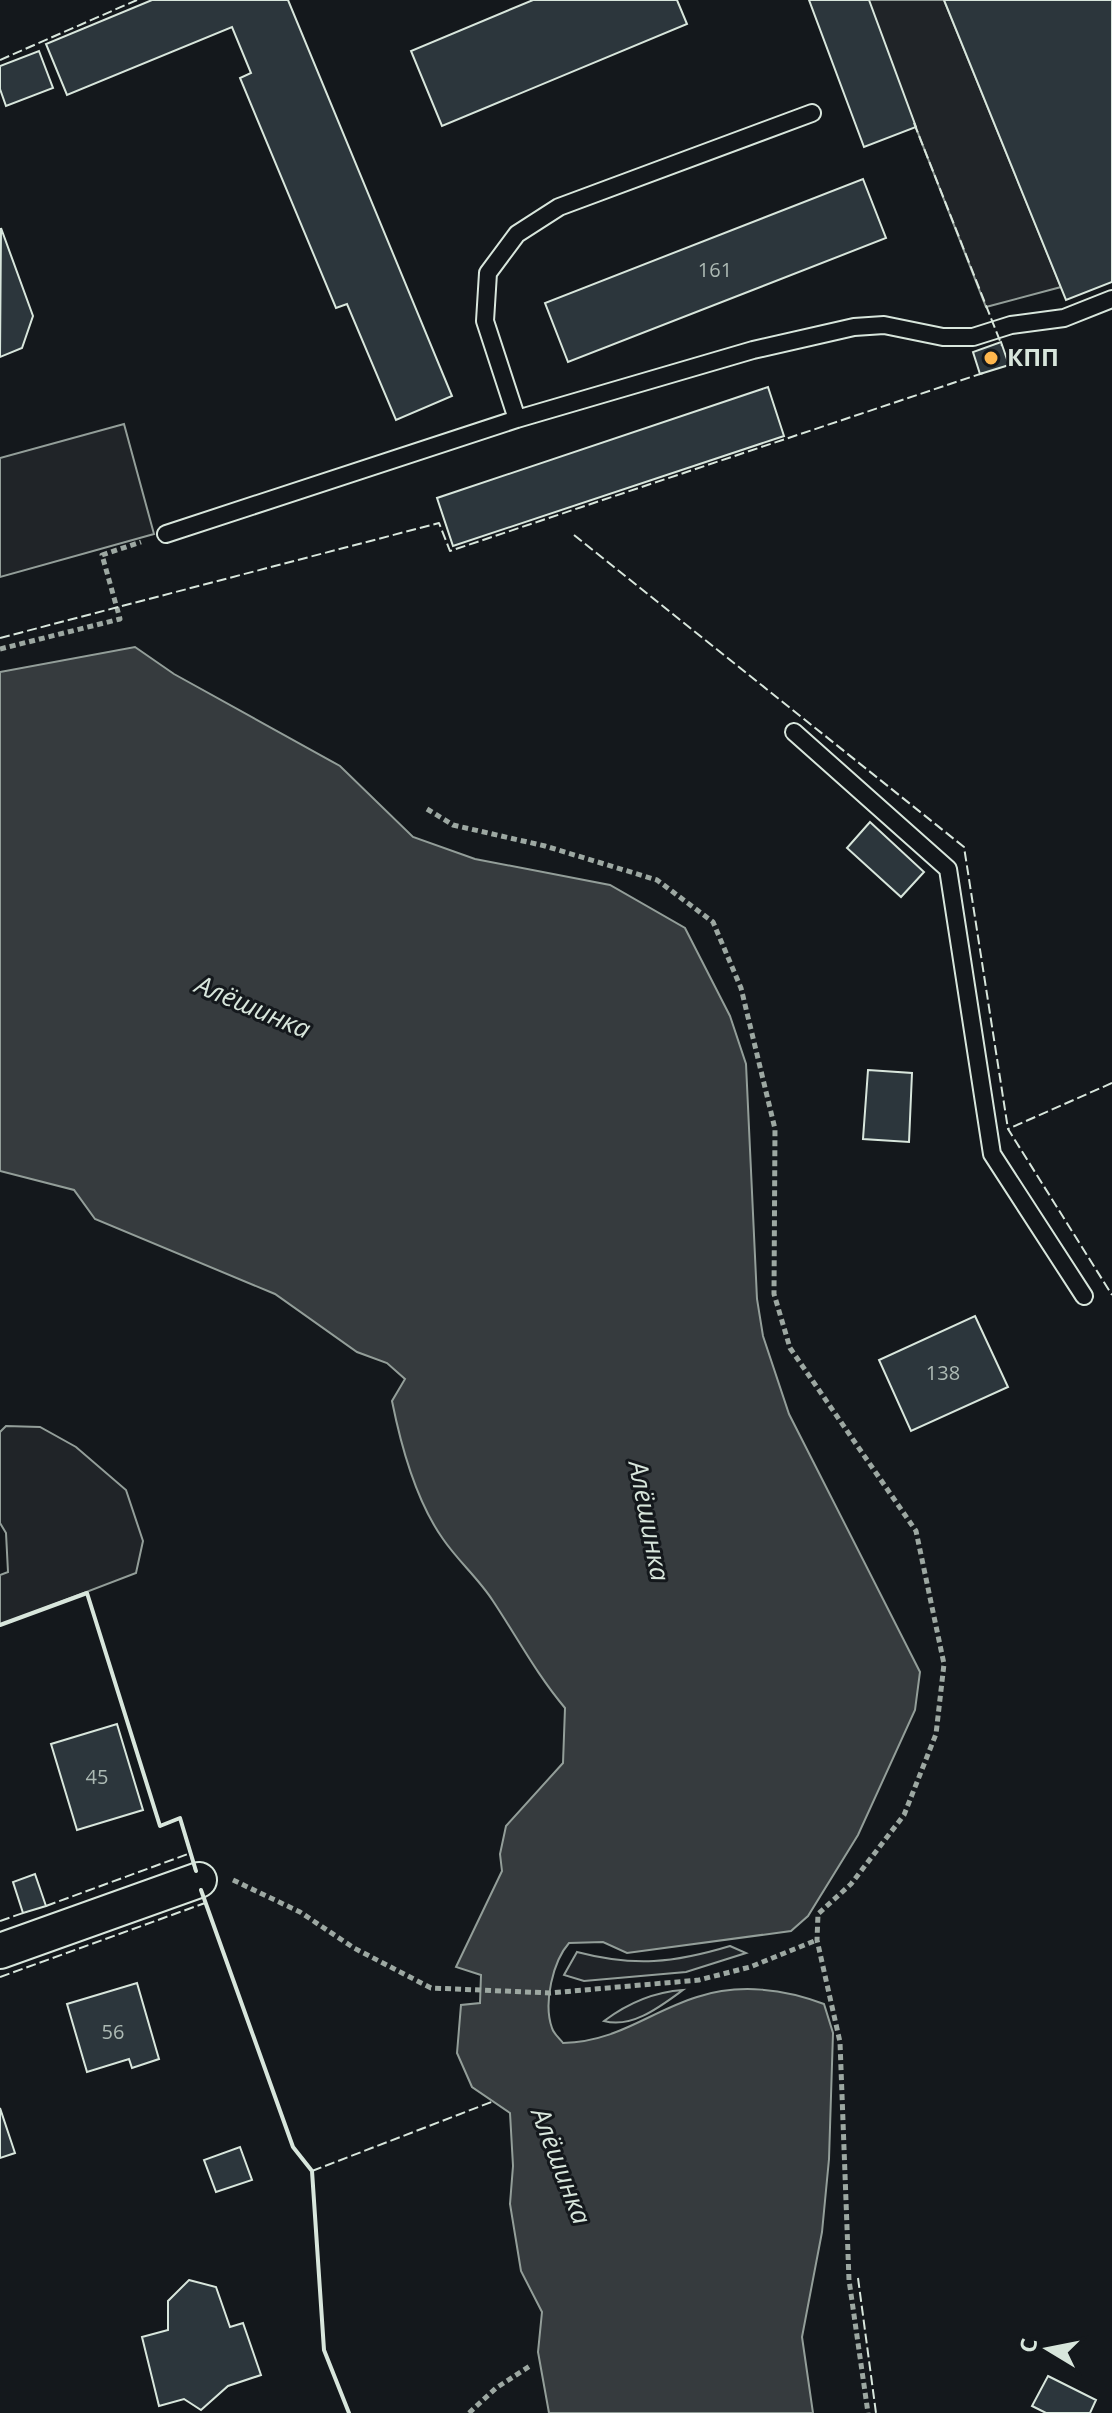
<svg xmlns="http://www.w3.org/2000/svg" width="1112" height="2413" viewBox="0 0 1112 2413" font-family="'Open Sans',sans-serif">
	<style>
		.green { fill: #202428; stroke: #939e99; stroke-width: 2 }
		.water { fill: #363b3e; stroke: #939e99; stroke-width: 2 }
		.building { fill: #2c363c; stroke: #d8e6dc; stroke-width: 2 }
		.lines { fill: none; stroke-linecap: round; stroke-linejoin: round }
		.service-casing { stroke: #d8e6dc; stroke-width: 20 }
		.minor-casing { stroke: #d8e6dc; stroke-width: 38 }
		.path { stroke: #9da8a2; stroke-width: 5; stroke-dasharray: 6 4; stroke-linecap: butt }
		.service { stroke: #14181c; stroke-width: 16 }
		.minor { stroke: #14181c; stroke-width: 34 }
		.fence { stroke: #d8e6dc; stroke-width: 2; stroke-dasharray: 10 4; stroke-linecap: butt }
		.wall { stroke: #d8e6dc; stroke-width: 4 }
		.poi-dot { fill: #ffb74d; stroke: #14181c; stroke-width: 3 }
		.labels { text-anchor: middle; stroke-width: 6; stroke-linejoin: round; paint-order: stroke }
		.number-label { font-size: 20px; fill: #adbab4 }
		.poi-label { font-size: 24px; font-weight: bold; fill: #d8e6dc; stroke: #14181c; text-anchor: start }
		.water-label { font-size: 26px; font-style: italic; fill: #d8e6dc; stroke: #14181c }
	</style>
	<rect width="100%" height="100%" fill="#14181c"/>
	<path class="green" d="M 866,0 L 944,0 L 1061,287 L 986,307 Z
		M 124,424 L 154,534 L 0,577 L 0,458 Z
		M 6,1426 L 40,1427 L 76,1447 L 126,1490 L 143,1541 L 136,1573 L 0,1625 L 0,1575 L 8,1572 L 6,1533 L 0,1523 L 0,1432 Z
		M 730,1946 L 746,1953 L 686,1972 L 584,1981 L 564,1975 L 577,1952 C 634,1967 674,1963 730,1946 Z
		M 683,1990 C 661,2006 632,2029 604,2021 C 628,2003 653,1992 683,1990 Z"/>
	<path class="water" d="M 135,647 L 174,674 L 340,766 L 413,837 L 475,859 L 610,885 L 685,928 L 730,1016 L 746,1064 L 757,1299 L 763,1336 L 789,1414 L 920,1672 L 915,1710 L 858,1835 L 808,1916 L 791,1931 L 627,1953 L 603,1942 L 569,1943 C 553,1961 543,2003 552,2028 C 553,2033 560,2039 563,2043 C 617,2042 649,2012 697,1997 C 739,1983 785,1989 824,2004 L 833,2033 L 829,2159 L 822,2232 L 802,2337 L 813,2413 L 549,2413 L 538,2352 L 542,2312 L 521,2271 L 510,2204 L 513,2166 L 510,2113 L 472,2087 L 457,2053 L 461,2005 L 480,2003 L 481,1975 L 456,1967 L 502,1871 L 500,1854 L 506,1826 L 563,1763 L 565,1708 C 537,1675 517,1637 493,1601 C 479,1579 458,1561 443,1539 C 416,1501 401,1446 392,1401 L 405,1379 L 387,1363 L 357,1352 L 275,1294 L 95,1219 L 74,1190 L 0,1171 L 0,672 Z"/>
	<path class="building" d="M 152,0 L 288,0 L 452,396 L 396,420 L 347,304 L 336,308 L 240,78 L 251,73 L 232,27 L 67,95 L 46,44 Z
		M 533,0 L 677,0 L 687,24 L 442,126 L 411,51 Z
		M 809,0 L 869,0 L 916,127 L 864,147 Z
		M 944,0 L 1112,0 L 1112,282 L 1066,300 Z
		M 39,51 L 53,88 L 6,106 L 0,89 L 0,66 Z
		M 863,179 L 886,238 L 568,362 L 545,303 Z
		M 1,228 L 33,316 L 22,348 L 0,357 Z
		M 1001,342 L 1009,365 L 980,374 L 973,352 Z
		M 768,387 L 784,436 L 453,546 L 437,498 Z
		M 870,822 L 924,872 L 901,897 L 847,848 Z
		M 868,1070 L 912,1073 L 909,1142 L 863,1139 Z
		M 975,1316 L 1008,1387 L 911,1431 L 879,1360 Z
		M 117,1724 L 143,1810 L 77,1830 L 51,1744 Z
		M 35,1874 L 46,1906 L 23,1913 L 13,1882 Z
		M 137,1983 L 159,2059 L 132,2068 L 129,2059 L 87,2072 L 67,2004 Z
		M 0,2108 L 15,2153 L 0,2158 Z
		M 240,2147 L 252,2180 L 216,2192 L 204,2160 Z
		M 189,2280 L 216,2287 L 230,2327 L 243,2323 L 261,2375 L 228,2386 L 201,2410 L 184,2399 L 159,2406 L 142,2337 L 168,2330 L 168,2301 Z
		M 1048,2376 L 1096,2400 L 1090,2413 L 1046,2413 L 1032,2406 Z"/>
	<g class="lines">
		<g class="service-casing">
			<path id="service" d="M 517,419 L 485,321 L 488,273 L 517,234 L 559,207 L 812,113
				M 166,534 L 517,419 L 753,350 L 854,327 L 884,325 L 943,337 L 973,337 L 1011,325 L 1064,318 L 1112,299
				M 794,732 L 948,869 L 992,1154 L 1084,1296"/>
		</g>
		<g class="minor-casing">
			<path id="minor" d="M 0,1951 L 199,1880"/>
		</g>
		<path class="path" d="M 0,649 L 120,619 L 102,555 L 141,542
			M 427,809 L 453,825 L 545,846 L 657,880 L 713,922 L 741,988 L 775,1129 L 774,1294 L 790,1348 L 916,1531 L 944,1664 L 936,1734 L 904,1815 L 851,1884 L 818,1914 L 817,1940 L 840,2042 L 849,2280 L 868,2413
			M 233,1880 L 300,1912 L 354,1948 L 431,1988 L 550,1993 L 699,1980 L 750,1967 L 817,1940
			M 469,2413 L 496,2388 L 530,2366"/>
		<use href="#service" class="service"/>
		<use href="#minor" class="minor"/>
		<path class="fence" d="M 0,60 L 137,0
			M 914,123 L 1002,346
			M 574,535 L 964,847 L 1008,1129
			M 0,638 L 439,523 L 450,551 L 986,372
			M 1112,1083 L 1008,1129 L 1112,1295
			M 0,1625 L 87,1593 L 160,1826 L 180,1818 L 195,1870
			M 202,1893 L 293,2147 L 312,2171 L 324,2350 L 349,2413
			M 46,1906 L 188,1854
			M 0,1921 L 23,1913
			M 0,1977 L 205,1903
			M 312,2171 L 494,2101
			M 858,2278 L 876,2413"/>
		<path class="wall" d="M 0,1625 L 87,1593 L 160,1826 L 180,1818 L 196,1871
			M 201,1890 L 293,2147 L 312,2171 L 324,2350 L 349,2413"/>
	</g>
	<circle class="poi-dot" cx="991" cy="358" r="8"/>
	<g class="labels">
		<g class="number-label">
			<text x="715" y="277">161</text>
			<text x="943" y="1380">138</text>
			<text x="97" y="1784">45</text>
			<text x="113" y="2039">56</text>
		</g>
		<g class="poi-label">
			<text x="1007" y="366">КПП</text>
		</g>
		<g class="water-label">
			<text transform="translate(253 1007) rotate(23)" y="9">Алёшинка</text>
			<text transform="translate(649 1521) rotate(79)" y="9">Алёшинка</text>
			<text transform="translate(561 2166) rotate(69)" y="9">Алёшинка</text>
		</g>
	</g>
	<g transform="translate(1048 2349) rotate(280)" stroke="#14181c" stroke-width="6" paint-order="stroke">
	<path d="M0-6L14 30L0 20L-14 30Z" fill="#d8e6dc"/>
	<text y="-12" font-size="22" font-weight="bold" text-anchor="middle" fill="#d8e6dc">С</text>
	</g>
</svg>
